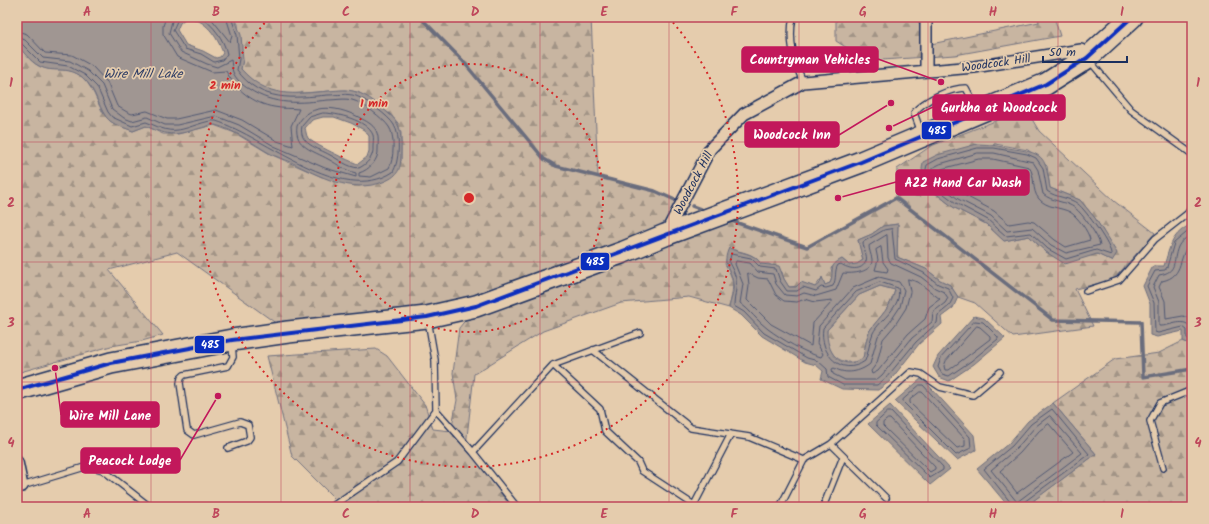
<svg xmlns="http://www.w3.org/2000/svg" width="1209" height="524" viewBox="0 0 1209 524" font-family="Kalam,sans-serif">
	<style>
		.forest { fill: url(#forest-firs); stroke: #727280; fill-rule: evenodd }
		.water { fill: #a09692; stroke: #6b6d7d; fill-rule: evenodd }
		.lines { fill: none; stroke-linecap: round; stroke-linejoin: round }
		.shore { stroke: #505873; stroke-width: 1 }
		.stream { stroke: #6b6d7d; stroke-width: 3.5 }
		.lane-casing { stroke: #1b2f5e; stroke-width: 8 }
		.street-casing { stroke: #1b2f5e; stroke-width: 14 }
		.highway-casing { stroke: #1b2f5e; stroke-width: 24 }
		.lane { stroke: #e5ccad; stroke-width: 5.5 }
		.street { stroke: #e5ccad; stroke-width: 11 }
		.highway { stroke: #e5ccad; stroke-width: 21 }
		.bus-1-casing { stroke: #e5ccad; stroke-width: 7 }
		.bus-1 { stroke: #0a2ebe; stroke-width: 4 }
		.grid { fill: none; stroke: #bf465b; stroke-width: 1; stroke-opacity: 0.55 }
		.ring { fill: none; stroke: #d62828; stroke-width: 2; stroke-dasharray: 2 4 }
		.labels { text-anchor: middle; stroke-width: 3.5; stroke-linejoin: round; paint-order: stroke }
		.street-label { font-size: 12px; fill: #1b2f5e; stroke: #e5ccad }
		.water-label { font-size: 13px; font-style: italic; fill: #2f3e66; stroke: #e5ccad }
		.centre { fill: #d62828; stroke: #e5ccad; stroke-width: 2 }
		.ring-label { font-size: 12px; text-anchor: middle; font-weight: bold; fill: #d62828; stroke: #e5ccad; stroke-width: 3.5; stroke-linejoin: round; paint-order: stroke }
		.leader { fill: none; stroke: #c2185b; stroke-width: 1.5 }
		.callout-dot { fill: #c2185b; stroke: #e5ccad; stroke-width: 1.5 }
		.callout { fill: #c2185b; stroke: #c2185b; stroke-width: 1.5 }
		.callout-label { font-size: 13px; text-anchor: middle; font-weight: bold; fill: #fff }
		.line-badge { stroke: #e5ccad; stroke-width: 1.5 }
		.badge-label { font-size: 11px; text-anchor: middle; font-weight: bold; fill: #fff }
		.neatline { fill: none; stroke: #bf465b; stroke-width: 1.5 }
		.grid-label { font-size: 13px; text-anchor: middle; font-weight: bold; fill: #bf465b }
	</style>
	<defs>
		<pattern id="forest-firs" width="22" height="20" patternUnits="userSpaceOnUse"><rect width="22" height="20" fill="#c8b5a1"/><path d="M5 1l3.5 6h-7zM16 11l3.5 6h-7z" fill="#a29486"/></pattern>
	</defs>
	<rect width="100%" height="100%" fill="#e5ccad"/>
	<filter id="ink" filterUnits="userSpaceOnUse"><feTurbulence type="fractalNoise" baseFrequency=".025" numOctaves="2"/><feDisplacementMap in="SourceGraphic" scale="8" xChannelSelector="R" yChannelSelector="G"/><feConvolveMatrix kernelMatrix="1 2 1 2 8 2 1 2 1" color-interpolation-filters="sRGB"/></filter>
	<g filter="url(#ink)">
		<path class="forest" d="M 234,17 L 591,17 L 598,176 L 655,191 L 682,203 L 666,234 L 723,218 L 807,247 L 896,198 L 897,169 L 931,146 L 1026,109 L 1039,131 L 1114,201 L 1155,233 L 1113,280 L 1075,289 L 1093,326 L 1013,337 L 975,303 L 958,297 L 950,285 L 940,280 L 926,269 L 897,257 L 898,224 L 883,226 L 872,234 L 858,240 L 863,260 L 857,264 L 849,265 L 842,259 L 831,268 L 833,277 L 830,283 L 825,285 L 822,278 L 815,287 L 809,285 L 789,287 L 784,279 L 782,272 L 769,264 L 761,264 C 754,252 741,253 729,248 L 725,264 C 736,282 733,289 729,308 L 689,297 L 621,303 L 543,331 L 474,374 L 466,446 L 511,507 L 331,507 L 338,502 L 292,456 L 267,356 L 376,349 L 387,356 L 425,405 L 433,429 L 451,431 L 457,400 L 453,373 L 459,328 L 476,307 L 288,332 L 177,252 L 109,270 L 163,335 L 142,341 L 111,346 L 17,373 L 17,44 C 25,53 32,65 44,68 C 59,72 68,66 82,77 C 97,90 98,112 110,121 C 116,125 126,128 133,131 L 146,126 L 163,134 L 178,134 L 214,125 L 235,133 L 270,154 L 322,177 L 401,161 L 401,133 L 398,123 L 390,114 L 358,92 L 345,90 L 289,94 L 276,92 L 261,87 L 251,80 L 241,69 L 238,24 ZM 995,144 L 1028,150 L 1047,166 L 1050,188 L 1080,200 L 1095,218 L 1103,231 L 1112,261 L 1097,254 L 1081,258 L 1046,252 L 1029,236 L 1004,241 L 986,224 L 953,207 L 924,184 Z
			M 836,17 L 905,17 L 918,21 L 931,44 L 1039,22 L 1038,17 L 1054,17 L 1060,36 L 955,55 L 868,61 L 836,41 Z
			M 880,286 L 895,290 C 890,309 881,315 870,330 C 866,337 865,350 863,358 C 848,368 831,359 827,342 C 826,339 827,333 827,330 L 859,295 Z
			M 1183,341 L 1192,345 L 1192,507 L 1041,507 L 1034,500 L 1096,454 L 1053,403 L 1115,359 L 1159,353 Z"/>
		<path class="water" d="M 17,17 L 234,17 L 241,35 L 243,60 L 241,69 C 268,99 293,94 329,91 C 339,90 348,89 356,92 C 368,95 380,106 389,114 C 401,123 401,135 401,149 C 401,167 401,175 383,182 C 351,194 319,176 291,162 C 284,159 276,157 269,153 C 252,143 235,130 215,125 C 211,124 205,127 201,128 C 176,135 170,137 146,126 L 133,131 C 126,128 116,126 110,121 C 98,111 98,90 82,77 C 67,65 53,74 39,66 C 30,61 23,52 17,44 ZM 187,17 C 206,20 217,36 223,53 L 220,57 L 216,58 L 203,51 L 186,45 L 177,30 L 180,23 ZM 323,117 L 334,117 L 351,123 L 364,130 L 369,136 L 369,151 L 367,157 L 358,164 C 351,162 311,143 308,138 C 306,135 306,131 305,128 L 312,120 Z
			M 977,144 C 991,144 1001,147 1014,149 C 1046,153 1045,159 1050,188 L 1080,200 L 1095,218 L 1117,253 L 1112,261 L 1097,254 L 1065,264 L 1046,252 L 1029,236 L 1004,241 L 986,224 L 953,207 L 924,184 L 922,169 L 923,162 L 937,155 Z
			M 898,224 L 897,257 L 926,269 L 940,280 L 950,285 L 958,297 L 953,308 L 941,317 L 942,324 L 919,344 L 889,382 L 878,390 L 842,389 L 821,379 L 823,371 L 816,365 L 805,362 L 762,336 L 741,315 L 729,308 C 730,301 735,291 733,283 C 731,267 721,265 729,248 C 741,254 754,252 761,264 L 779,266 L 784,279 L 789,287 L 796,287 L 801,282 L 815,287 L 820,283 L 822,277 L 825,285 L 830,283 C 835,271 827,266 842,259 L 849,265 L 857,264 L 863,260 L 858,240 L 872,234 L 883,226 ZM 880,286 L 895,290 C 891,308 880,316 870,330 C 866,337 865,350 863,358 C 840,373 826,351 827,330 L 859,295 Z
			M 1192,224 L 1192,345 L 1183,341 L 1183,331 L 1157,337 L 1150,335 L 1150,304 L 1143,286 L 1153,266 L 1164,266 C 1170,246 1172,233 1192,224 Z
			M 974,316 L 984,318 L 1005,338 L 974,364 L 949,381 L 939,377 L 933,367 L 938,356 Z
			M 922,378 L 974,435 L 976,450 L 957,460 L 895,401 Z
			M 1053,403 L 1096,454 L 1025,507 L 1009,507 L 977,469 L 1009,443 L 1028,421 Z
			M 890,405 L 950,469 L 930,485 L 868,424 Z"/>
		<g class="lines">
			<path class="shore" d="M 181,17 L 177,21 L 173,30 L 185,49 L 201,54 L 214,62 L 222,60 L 227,54 C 224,39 213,25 201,17
				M 210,17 L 230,42 L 232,36 L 226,17
				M 17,31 L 27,34 L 45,53 L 72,55 L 92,66 L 107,82 L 117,106 L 127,112 L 132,114 L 147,111 L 167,119 L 176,119 L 216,110 L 242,120 L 277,141 L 293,146 L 291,126 L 299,109 C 291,108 283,109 274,107 C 254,104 235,89 226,71 L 212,72 L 177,57 L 163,34 L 163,26 L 166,17
				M 17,37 L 25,40 L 43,58 L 70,61 L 88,71 L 102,85 L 112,109 L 124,118 L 132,121 L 147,117 L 165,125 L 177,125 L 216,116 L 239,125 L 274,146 L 325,168 L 356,177 L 356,173 C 344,170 339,165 328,159 C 314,151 294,147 297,126 C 309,100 342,107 362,119 C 368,122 375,126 377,133 C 379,138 378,144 378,149 C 379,160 369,170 359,173 L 359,176 L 371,177 L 389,168 C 394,160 395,135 389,127 C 384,119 362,102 352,100 C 344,98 336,100 328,100 C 300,103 274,106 249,89 C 243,86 235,78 233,72 C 231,68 232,63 231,60 L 217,67 L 207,64 L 181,52 L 169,33 L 173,17
				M 17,42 L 21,43 L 40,62 L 68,66 L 85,75 L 97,87 L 108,112 L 112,117 L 132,126 L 146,122 C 157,126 166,132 178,130 C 188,129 208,119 216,121 C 266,137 341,206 393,172 C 399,162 401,136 394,125 C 389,116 365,99 356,96 C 347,93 337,95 328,95 C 293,98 261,103 237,70 L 239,59 L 237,35 L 231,17
				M 323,113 C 337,113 367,120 373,135 C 374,138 373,143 373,147 C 374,157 367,164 359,168 C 347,167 340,160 330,155 C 318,148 298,144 302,126 L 310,117 Z
				M 978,148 L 994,148 L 1027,154 L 1036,158 L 1043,168 L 1047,191 C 1056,198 1070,197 1078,204 C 1085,209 1113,248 1111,255 L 1096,250 L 1066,259 L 1048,249 L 1031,233 L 1006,236 L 988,220 L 956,203 L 928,182 L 926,169 L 927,165 L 938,159 Z
				M 978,153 L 994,153 L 1033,162 L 1038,170 L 1043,194 C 1052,202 1066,201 1075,208 C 1082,213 1099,237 1100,245 L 1066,253 L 1051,245 L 1032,228 L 1007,231 L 991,216 L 958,199 L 933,179 L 932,168 L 940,164 Z
				M 979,159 L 993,159 L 1029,167 C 1036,176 1031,190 1039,199 C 1047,208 1060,207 1070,212 C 1077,216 1089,232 1090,240 L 1066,247 L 1055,240 L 1034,222 L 1028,221 L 1009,224 L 994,211 L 962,194 L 938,176 L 938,172 L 942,169 Z
				M 1192,228 L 1174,243 L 1167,267 L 1165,270 L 1155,271 L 1147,286 L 1154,303 L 1155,332 L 1158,333 L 1183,327 L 1187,330 L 1187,338 L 1192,341
				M 892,229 L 895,259 L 924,273 L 938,284 L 948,288 L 953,298 L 949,306 L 938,315 L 937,323 L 916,342 L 886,378 L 877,385 L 843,385 L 828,377 L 827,369 L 818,361 L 807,358 L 764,333 L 744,312 L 734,306 C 735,285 741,284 729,263 L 731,254 L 751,258 L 760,267 L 776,269 L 780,281 L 787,291 L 797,291 L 803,287 L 816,291 L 821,287 L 826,288 L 833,286 C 837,278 834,271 838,265 L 841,264 C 848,269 862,272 866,261 C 868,256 863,248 863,242 L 884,230 Z
				M 1192,234 C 1187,237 1180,242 1178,247 C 1172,262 1178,272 1159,275 L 1153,287 L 1159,302 L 1159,326 C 1170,327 1186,315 1192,330
				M 887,235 L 888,258 L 891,263 L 921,277 L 935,288 L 944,292 L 948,298 L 945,303 L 933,312 L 932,322 L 912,338 L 882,375 L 876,380 L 845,380 L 833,374 L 832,369 L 834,368 C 846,375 860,372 870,364 L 878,336 L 890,322 L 900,307 L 904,290 L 899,282 L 879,277 L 853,288 L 819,326 L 817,343 L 823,354 L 821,357 C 803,352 783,340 768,329 C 757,321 750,310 740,303 L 743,284 L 735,264 L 736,261 L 750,263 L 758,272 L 773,274 L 776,284 L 785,295 L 797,296 L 804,293 L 816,296 L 836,290 L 843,273 C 852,274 873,273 872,259 C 871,254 869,250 869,246 Z
				M 1192,241 C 1176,256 1186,276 1162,281 L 1159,287 L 1165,301 L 1166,319 L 1183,316 L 1192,319
				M 881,247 L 883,262 L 888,269 L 887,272 L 875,270 L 878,260 L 876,250 Z
				M 748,273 L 758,278 L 768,279 L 776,295 L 784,301 L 797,302 L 805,299 L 815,302 L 832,300 L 832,302 L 813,323 L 811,346 L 771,324 L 747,300 L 749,286 Z
				M 908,279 L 918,282 L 940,299 L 929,307 L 925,319 L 908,334 L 878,371 L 872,374 L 871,371 L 877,363 L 883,339 L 895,325 L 906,308 L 910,292 Z
				M 880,282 L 898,288 C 903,307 880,319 873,333 C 869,342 869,352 865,361 C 841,378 819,353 823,328 L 856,292 Z
				M 975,321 L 983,322 L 998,337 L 998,339 L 971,361 L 949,376 L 942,374 L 938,367 L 941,358 Z
				M 977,326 L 980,327 L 990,336 L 990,339 L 949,370 L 945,370 L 944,366 L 946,361 Z
				M 920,385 L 923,385 L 970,437 L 971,448 L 956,455 L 903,402 L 903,400 Z
				M 920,392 L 922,392 L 965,439 L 965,446 L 957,448 L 910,403 L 910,400 Z
				M 888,412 L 891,412 L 943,467 L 943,470 L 930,478 L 876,425 L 876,423 Z
				M 1050,416 L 1082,453 L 1017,502 L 991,470 L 1016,449 L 1035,427 Z
				M 888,419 L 890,419 L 935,467 L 935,469 L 930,472 L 883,426 L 883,423 Z
				M 1049,424 L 1073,452 L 1017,493 L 1000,471 L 1020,453 L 1039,431 Z
				M 1012,507 L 1011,503 L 984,469 L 1012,446 L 1031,424 L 1052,409 L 1089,454 L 1024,502 L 1023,507"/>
			<path class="stream" d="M 420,17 L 462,60 L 544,159 L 556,166 L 655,191 L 675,200
				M 692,206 L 703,210
				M 729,220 L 807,247 L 896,198 L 1053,320 L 1141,322 L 1143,377 L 1192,369"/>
			<g class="lane-casing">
				<path id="lane" d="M 793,17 C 788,40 794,61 803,82
					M 1089,60 L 1131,110 L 1192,154
					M 921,132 L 914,113 C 923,100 951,88 966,88 L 977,109
					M 1086,291 L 1119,280 L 1155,239 L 1187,214 L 1192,207
					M 593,350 L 691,428 L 749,437 L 804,460 L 780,507
					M 553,365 L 600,409 L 605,431 L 638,462 L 642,471 L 694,505 L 731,434
					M 436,410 L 473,452 L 553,365 L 640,333
					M 831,444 L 886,498
					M 228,448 L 247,441 L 250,437 L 248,425 L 240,422 L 194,435 L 187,430 L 180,383 L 181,378 L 184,375 L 228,366 L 233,357 L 232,344
					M 473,452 L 517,507
					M 804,460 L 831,444 L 911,372 L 921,374 L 940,387 L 973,395 L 1000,372
					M 1163,468 L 1150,421 L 1160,403 L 1192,390
					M 17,491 L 22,486 L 88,466 L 103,470 L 150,507
					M 331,507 L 397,462 L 436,410 L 435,360 L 428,320
					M 823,507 L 843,457"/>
			</g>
			<g class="street-casing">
				<path id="street" d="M 926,71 L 926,17
					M 666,233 L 710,149 L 744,114 L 803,82 L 974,67 L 1081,50 L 1087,58
					M 17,462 L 22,486"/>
			</g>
			<g class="highway-casing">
				<path id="highway" d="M 17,390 L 111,363 L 232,340 L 288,332 L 427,317 L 476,306 L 624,252 L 665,235 L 861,162 L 1046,84 L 1087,58 L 1132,17"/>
			</g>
			<use href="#lane" class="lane"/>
			<use href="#street" class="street"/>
			<use href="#highway" class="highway"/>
			<g class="bus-1-casing">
				<path id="bus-1" d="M 17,390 L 111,363 L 232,340 L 427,317 L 476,306 L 861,162 L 1046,84 L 1087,58 L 1132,17"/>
			</g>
			<use href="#bus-1" class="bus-1"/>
		</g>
	</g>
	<path class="grid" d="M 151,17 L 151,507M 281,17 L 281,507M 410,17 L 410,507M 540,17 L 540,507M 669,17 L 669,507M 799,17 L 799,507M 928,17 L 928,507M 1058,17 L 1058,507M 17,142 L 1192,142M 17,262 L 1192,262M 17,382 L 1192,382"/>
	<g class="ring">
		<circle cx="469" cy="198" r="134"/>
		<path d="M669 18A269 269 0 1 1 269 18"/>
	</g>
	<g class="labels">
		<g class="street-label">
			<text transform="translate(996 63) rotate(-8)" y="4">Woodcock Hill</text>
			<text transform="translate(693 183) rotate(-62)" y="4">Woodcock Hill</text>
		</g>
		<g class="water-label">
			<text x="143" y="78">Wire Mill Lake</text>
		</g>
	</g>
	<circle cx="469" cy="198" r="6" class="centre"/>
	<g class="ring-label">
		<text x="225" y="89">2 min</text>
		<text x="374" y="107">1 min</text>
	</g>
	<path class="leader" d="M941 82L878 59M889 128L933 107M891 103L839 135M838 198L896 182M55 368L61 415M218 396L180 460"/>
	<g class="callout-dot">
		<circle cx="941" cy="82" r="4"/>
		<circle cx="889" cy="128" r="4"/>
		<circle cx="891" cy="103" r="4"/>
		<circle cx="838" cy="198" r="4"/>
		<circle cx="55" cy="368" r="4"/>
		<circle cx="218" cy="396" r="4"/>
	</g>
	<g class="callout">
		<rect x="742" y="47" width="136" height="25" rx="4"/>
		<rect x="933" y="95" width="132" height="25" rx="4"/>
		<rect x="745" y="122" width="94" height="25" rx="4"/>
		<rect x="896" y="170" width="133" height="25" rx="4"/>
		<rect x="61" y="402" width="98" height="25" rx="4"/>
		<rect x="81" y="448" width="99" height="25" rx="4"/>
	</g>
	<g class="callout-label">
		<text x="810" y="64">Countryman Vehicles</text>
		<text x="999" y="112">Gurkha at Woodcock</text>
		<text x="792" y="139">Woodcock Inn</text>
		<text x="963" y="187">A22 Hand Car Wash</text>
		<text x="110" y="420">Wire Mill Lane</text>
		<text x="130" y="465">Peacock Lodge</text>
	</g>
	<g class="line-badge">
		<rect x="921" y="121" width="31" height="19" rx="4" fill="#0a2ebe"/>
		<rect x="580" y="252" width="30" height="19" rx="4" fill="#0a2ebe"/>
		<rect x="194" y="335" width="31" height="19" rx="4" fill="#0a2ebe"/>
	</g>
	<g class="badge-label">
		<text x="937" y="134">485</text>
		<text x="595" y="265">485</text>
		<text x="210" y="348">485</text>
	</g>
	<rect width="1209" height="524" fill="none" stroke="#e5ccad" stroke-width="44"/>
	<path d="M1043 56v6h84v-6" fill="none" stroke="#1b2f5e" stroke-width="2"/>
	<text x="1049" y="56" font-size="12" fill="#1b2f5e" stroke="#e5ccad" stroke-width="3" paint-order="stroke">50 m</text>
	<rect x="22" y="22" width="1165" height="480" class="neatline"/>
	<g class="grid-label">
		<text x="87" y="16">A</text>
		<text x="216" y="16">B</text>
		<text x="346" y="16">C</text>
		<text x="475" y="16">D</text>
		<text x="604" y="16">E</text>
		<text x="734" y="16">F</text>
		<text x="863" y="16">G</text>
		<text x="993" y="16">H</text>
		<text x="1122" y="16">I</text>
		<text x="11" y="87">1</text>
		<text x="1198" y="87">1</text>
		<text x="11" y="207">2</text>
		<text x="1198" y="207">2</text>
		<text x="11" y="327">3</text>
		<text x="1198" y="327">3</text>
		<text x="11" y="447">4</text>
		<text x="1198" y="447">4</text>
		<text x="87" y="518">A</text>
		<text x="216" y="518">B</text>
		<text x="346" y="518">C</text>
		<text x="475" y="518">D</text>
		<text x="604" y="518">E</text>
		<text x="734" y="518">F</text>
		<text x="863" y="518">G</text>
		<text x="993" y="518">H</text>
		<text x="1122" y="518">I</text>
	</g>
</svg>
